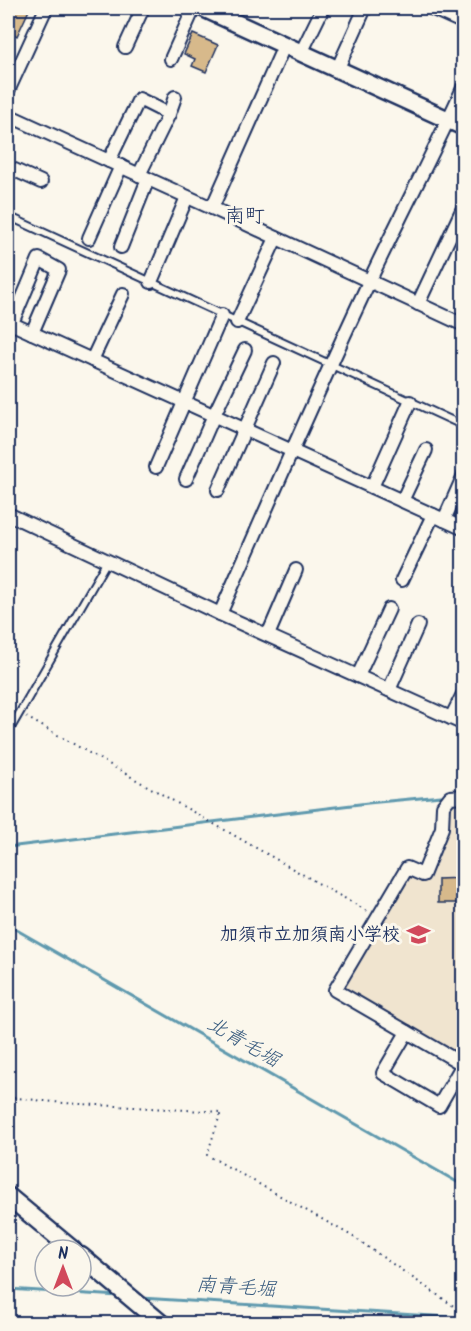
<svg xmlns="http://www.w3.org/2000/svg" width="471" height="1331" font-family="Kalam,'Klee One',sans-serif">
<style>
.built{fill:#f0e4cf}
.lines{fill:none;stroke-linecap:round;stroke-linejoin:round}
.stream{stroke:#5f99ae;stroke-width:3}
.building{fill:#d7b98b;stroke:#1b2f5e;stroke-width:1.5}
.lane-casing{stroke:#1b2f5e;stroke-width:10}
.street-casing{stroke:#1b2f5e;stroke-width:16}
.secondary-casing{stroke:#1b2f5e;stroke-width:21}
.path{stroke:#1b2f5e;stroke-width:2;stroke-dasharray:1.5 4.5;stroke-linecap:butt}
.lane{stroke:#fbf7ec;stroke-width:6}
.street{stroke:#fbf7ec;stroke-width:12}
.secondary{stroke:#fbf7ec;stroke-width:16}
.labels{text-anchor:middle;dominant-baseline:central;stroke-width:6;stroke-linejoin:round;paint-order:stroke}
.poi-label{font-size:18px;font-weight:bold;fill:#1b2f5e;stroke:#fbf7ec;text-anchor:end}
.neighbourhood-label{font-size:20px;fill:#1b2f5e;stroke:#fbf7ec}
.water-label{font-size:20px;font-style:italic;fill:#385b7f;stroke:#fbf7ec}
</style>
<rect width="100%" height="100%" fill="#fbf7ec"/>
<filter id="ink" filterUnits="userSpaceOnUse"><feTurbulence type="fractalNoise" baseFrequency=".0167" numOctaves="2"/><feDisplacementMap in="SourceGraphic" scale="12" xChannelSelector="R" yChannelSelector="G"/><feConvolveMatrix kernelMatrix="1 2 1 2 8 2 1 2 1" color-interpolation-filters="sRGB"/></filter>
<g filter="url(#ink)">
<polygon class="built" points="463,803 463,1061 342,988 408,874 425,881 446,830 447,808 451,805"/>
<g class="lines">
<g class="stream">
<polyline points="8,847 368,803 441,796"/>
<polyline points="8,925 464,1186"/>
<polyline points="8,1289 119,1296"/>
<polyline points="141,1298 464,1318"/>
</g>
</g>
<g class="building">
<polygon points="8,8 30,8 17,36 8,31"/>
<polygon points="193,34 218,45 206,72 192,66 195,59 184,54"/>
<polygon points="464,496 464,520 455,516"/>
<polygon points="464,878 464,903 438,903 438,879"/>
</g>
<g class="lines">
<defs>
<g id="lane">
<polyline points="8,216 464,426"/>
<polyline points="8,733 107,561"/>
</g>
<g id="street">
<polyline points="431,8 464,23"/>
<polyline points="125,47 143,8"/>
<polyline points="301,53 323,8"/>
<polyline points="171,59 194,8"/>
<polyline points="337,70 365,8"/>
<polyline points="8,91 46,8"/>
<polyline points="8,115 212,208 464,325"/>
<polyline points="109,161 139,99 169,114"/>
<polyline points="8,167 41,182"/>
<polyline points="139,175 169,114 175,97"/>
<polyline points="212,208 284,46"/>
<polyline points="89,238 121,166"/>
<polyline points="121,247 148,179"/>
<polyline points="151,282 187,197"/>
<polyline points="418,304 464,206"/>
<polyline points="8,322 464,529"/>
<polyline points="237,322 276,238"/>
<polyline points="12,323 39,259 59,270 32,333"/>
<polyline points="92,360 123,294"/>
<polyline points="156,467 222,315"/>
<polyline points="186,479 214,415 245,350"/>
<polyline points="372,487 410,402"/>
<polyline points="218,490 274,363"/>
<polyline points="402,501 426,450"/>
<polyline points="8,514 220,614 464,724"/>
<polyline points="444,520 464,475"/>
<polyline points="402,580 433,515"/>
<path d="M220,614C269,503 317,392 369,282C400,216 434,152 464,86"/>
<polyline points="268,635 296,570"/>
<polyline points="358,676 389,609"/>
<polyline points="389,690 418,625"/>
<polyline points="451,718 464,692"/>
<polyline points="464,796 450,797 443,806 442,828 423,875 407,868 335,990 464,1065"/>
<polyline points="407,1032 383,1073 439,1106 463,1064"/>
</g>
<g id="secondary">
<polyline points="203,8 464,127"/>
<polyline points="8,1196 73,1250"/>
<polyline points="81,1256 162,1324"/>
</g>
</defs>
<use href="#lane" class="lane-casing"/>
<use href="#street" class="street-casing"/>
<use href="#secondary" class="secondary-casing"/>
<g class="path">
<polyline points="26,717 367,911"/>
<polyline points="8,1097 63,1103 221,1112 207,1155 352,1236 455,1307 464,1307"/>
</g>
<use href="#lane" class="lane"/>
<use href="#street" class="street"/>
<use href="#secondary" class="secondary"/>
</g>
</g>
<defs>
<symbol id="school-bare" viewBox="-9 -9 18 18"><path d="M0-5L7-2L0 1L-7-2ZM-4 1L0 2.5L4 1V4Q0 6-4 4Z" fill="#d1495b" stroke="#fbf7ec" stroke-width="2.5" paint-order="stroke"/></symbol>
</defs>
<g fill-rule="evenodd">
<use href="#school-bare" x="402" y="918" width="33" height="33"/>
</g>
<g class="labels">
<g class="poi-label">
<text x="400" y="935">加須市立加須南小学校</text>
</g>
<g class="neighbourhood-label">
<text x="245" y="217">南町</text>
</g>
<g class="water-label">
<text transform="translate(243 1043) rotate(30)">北青毛堀</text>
<text transform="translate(236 1288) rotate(4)">南青毛堀</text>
</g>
</g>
<rect width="471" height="1331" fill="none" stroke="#fbf7ec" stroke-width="30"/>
<rect x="15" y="15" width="441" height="1301" fill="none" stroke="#1b2f5e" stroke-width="2" filter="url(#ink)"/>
<g transform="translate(63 1268)"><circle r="28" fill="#fbf7ec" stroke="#a1a7b3" stroke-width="1.5"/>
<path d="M0-4.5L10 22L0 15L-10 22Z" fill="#d1495b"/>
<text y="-9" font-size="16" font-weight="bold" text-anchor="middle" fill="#1b2f5e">N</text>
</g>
</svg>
